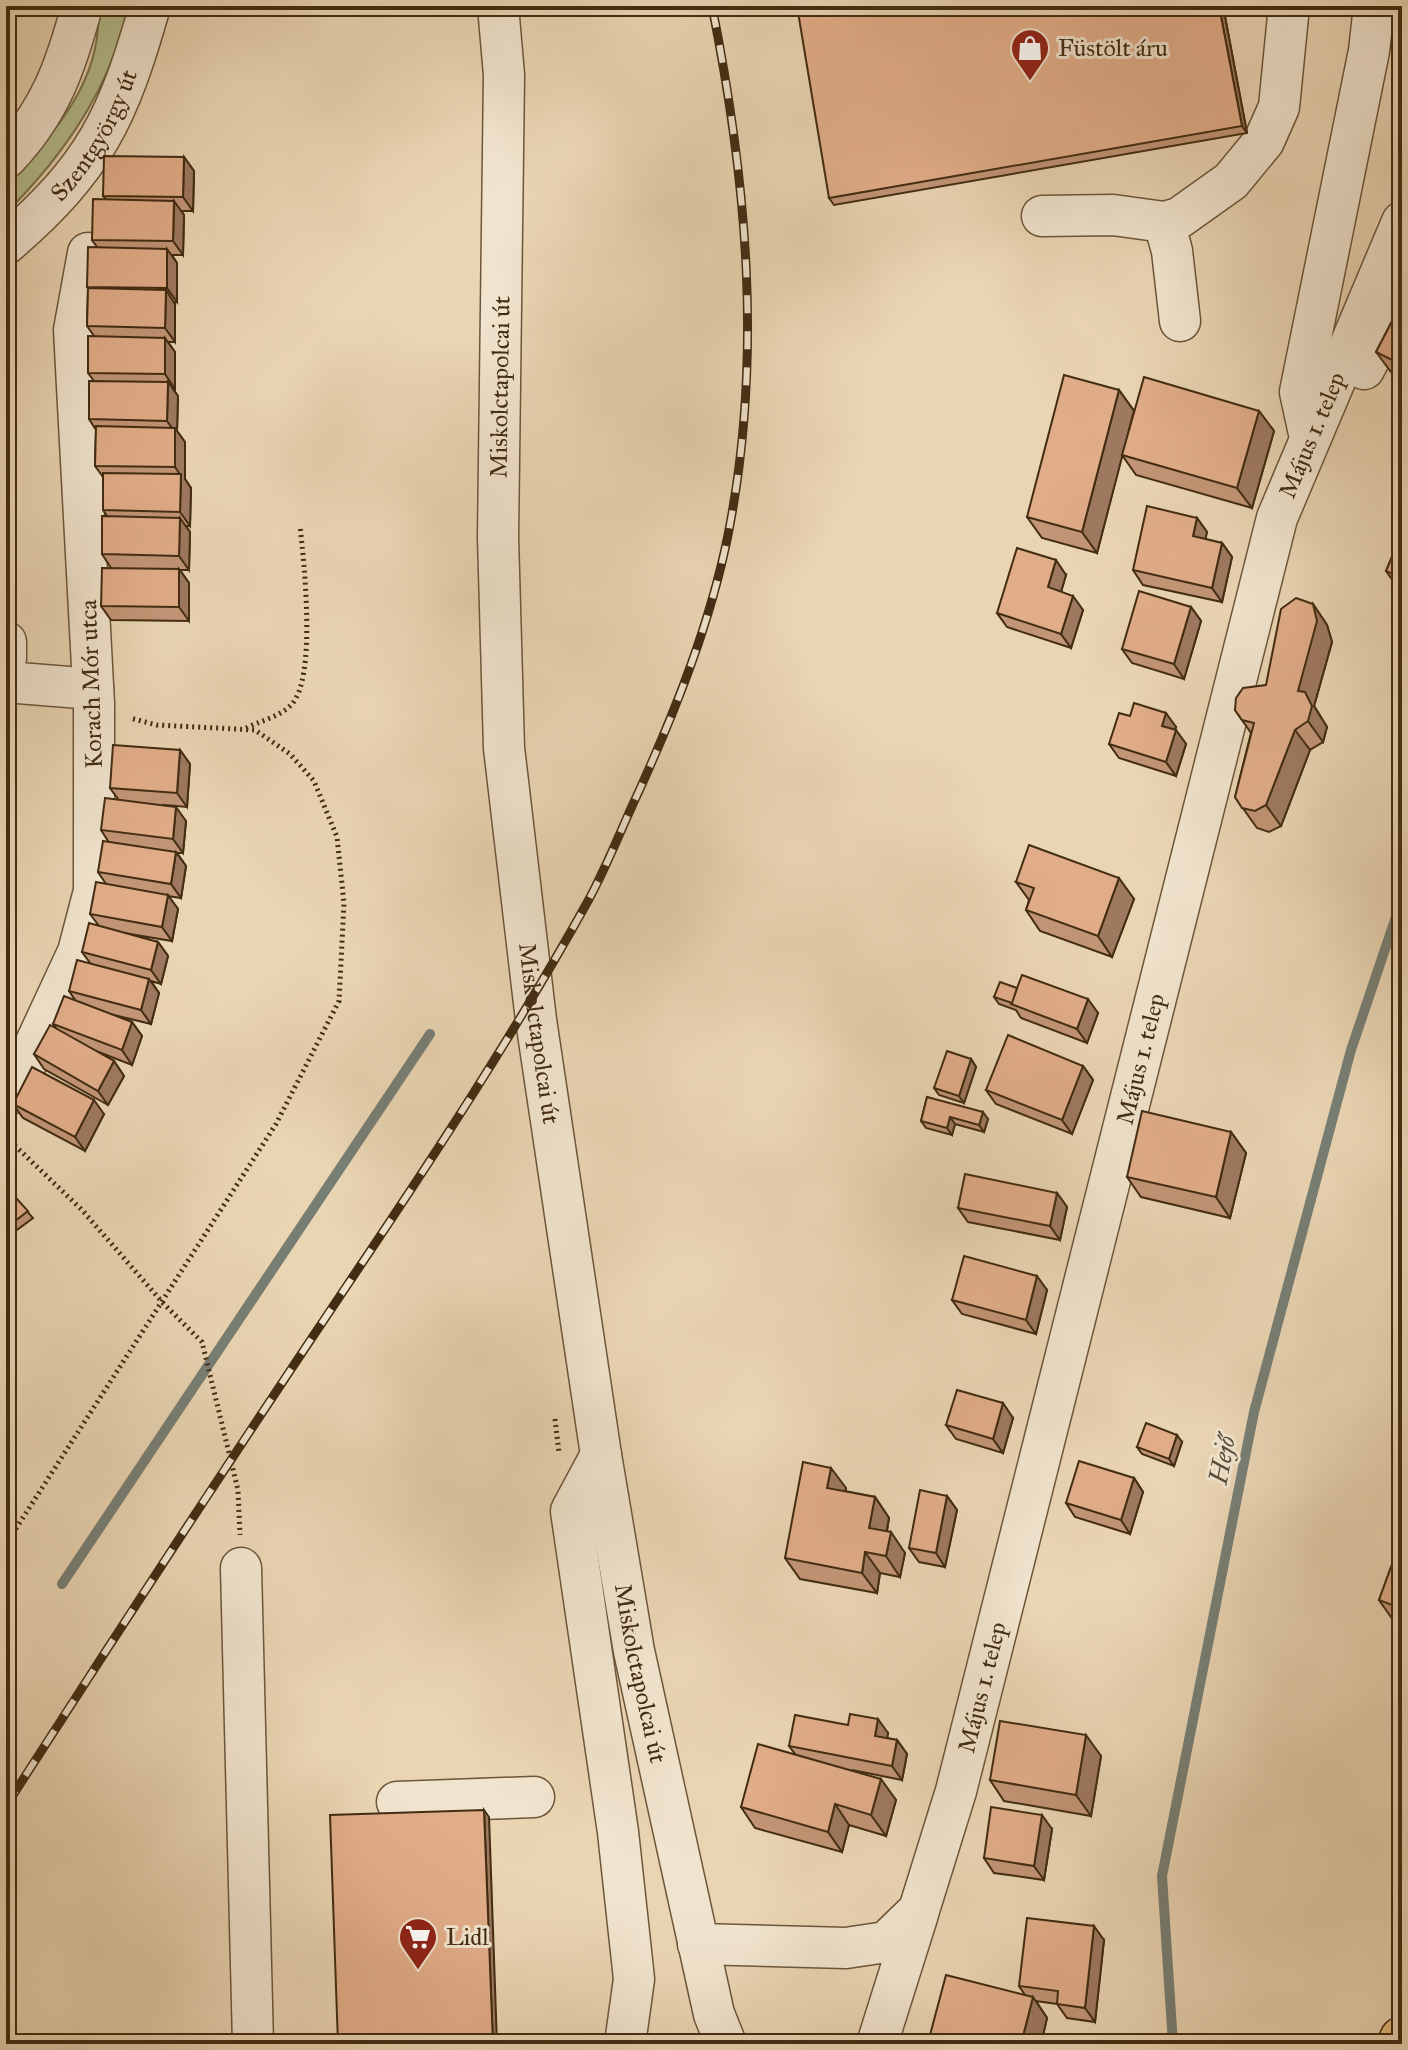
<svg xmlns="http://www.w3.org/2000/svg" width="1408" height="2050" font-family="'IM FELL Great Primer',serif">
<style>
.green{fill:#b5bd8e;stroke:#7c7450;stroke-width:2}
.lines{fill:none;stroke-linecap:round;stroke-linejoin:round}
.stream{stroke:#777f75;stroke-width:10}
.minor-casing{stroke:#6c563a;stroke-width:43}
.major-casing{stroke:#422c12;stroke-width:47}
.path{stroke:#422c12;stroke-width:5;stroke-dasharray:2 4;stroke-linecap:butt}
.minor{stroke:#f1e4ce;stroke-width:40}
.major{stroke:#e5ba7a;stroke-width:44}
.rail-casing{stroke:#422c12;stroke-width:9}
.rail{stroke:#f1e4ce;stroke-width:6;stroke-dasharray:18;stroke-linecap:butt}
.wall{fill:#c29576;stroke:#422c12;stroke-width:2}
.shaded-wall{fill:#9e7960;stroke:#422c12;stroke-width:2}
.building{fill:#e1ad89;stroke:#422c12;stroke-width:2}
.labels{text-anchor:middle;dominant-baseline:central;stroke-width:6;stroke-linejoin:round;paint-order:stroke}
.poi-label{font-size:24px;fill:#422c12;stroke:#f1e4ce;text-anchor:start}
.street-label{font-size:24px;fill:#422c12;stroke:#f1e4ce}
.water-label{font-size:26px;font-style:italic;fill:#584e3b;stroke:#f1e4ce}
</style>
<rect width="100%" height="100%" fill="#ead5b3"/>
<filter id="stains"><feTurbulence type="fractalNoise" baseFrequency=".0025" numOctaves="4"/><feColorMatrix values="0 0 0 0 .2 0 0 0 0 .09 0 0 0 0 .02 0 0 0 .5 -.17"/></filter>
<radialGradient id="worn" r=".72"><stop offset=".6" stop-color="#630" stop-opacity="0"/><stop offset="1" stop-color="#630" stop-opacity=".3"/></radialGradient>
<path class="green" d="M101,6H130C109,89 66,153 6,213V184C43,145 87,99 96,43C99,30 97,19 101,6Z"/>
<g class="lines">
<g class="stream">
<polyline points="62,1584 430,1034"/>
<polyline points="1173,2044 1162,1876 1254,1412 1351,1050 1402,899"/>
</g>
<defs>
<g id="minor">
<path id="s1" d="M498,6L504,75L498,537L504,748L536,1020L601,1455L634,1651L714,2014L726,2044"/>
<path d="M6,158C50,112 66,66 82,6"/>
<polyline points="1042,216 1113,215 1164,222 1179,218 1231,181 1264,141 1279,107 1289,6"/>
<polyline points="1164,222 1172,251 1180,321"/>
<path id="s2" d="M6,244C96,166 118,118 150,6"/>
<polyline points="1364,369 1402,298"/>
<polyline points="1310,438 1300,392 1369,51 1374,6"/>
<polyline points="6,642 6,658"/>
<polyline points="6,682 93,689"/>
<polyline points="6,1096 25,1066 78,952 94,891 94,704 74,330 88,253"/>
<polyline points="601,1455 571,1511 618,1832 634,1979 625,2044"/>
<polyline points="241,1568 253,2044"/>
<polyline points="397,1802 534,1797"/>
<path id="s3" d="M698,1944L846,1948L886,1942L919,1910L956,1791L1277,518L1402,222"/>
<polyline points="877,2044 918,1914"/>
</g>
<polyline id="major" points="1400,2044 1402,2039"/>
</defs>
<use href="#minor" class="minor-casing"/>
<use href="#major" class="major-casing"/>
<g class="path">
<path d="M246,728C258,722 281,716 291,705C317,679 304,562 300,526"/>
<polyline points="6,1137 82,1210 163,1303 202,1342 238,1490 240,1535"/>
<polyline points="555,1419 559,1453"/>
<polyline points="6,1544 276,1124 339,1001 344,903 337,837 314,781 290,754 255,730 157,725 130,718"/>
</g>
<use href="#minor" class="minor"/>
<use href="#major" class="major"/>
<defs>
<path id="rail" d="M6,1806C118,1631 232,1457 348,1284C432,1159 515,1033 588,901C607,866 622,827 639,791C676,709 710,624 728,535C763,358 747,182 712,6"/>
</defs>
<use href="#rail" class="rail-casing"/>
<use href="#rail" class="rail"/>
</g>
<g class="wall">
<polygon points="1223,6 1247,133 834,205 829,198"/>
<polygon points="184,157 194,171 193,211 181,211 184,215 183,255 172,255 177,263 177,302 174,302 175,304 175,342 168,342 175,352 175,389 172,388 178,396 177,431 185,442 185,479 191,488 190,526 186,526 190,532 189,570 180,570 189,583 189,621 111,620 101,606 111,568 102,554 107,516 103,510 103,477 95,466 96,430 89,419 94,381 88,373 94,336 87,326 88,288 87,287 97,247 92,240 106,199 103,196"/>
<polygon points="1402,302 1402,378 1391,372 1376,352"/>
<polygon points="1119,390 1134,411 1127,438 1259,411 1274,431 1252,508 1136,475 1122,455 1097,553 1042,538 1027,517"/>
<polygon points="1197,518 1207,532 1205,539 1222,543 1232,557 1222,602 1143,585 1133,570"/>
<polygon points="1402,533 1402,593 1386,571"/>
<polygon points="1066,575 1061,592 1083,610 1071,648 1007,627 997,613"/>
<polygon points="1313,604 1327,625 1332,642 1314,706 1327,727 1323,742 1310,750 1281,826 1269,832 1257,828 1235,797 1251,733 1235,710 1266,685"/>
<polygon points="1191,607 1201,621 1184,679 1132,663 1122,649"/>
<polygon points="1130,716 1176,727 1175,729 1186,744 1176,776 1119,758 1109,744"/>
<polygon points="180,750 190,764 187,807 165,805 186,821 183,853 177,853 186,866 181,898 168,896 178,909 172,941 124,933 158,942 168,956 161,984 151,981 159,993 151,1024 110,1014 132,1022 142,1036 132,1065 96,1051 114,1061 124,1076 108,1105 44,1069 34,1054 56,1028 53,1024 75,1000 69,991 90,963 82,952 99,926 90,914 106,884 98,872 108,841 101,830 118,799 110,788"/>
<polygon points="1016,882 1134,899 1112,957 1040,931 1026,910 1029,900"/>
<polygon points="1017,988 1098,1013 1087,1043 1021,1018 1016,1010 999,1004 994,997"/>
<polygon points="971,1059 976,1067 964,1103 939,1095 934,1088"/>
<polygon points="1083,1066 1093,1080 1072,1134 996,1104 986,1090"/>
<polygon points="927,1097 988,1119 984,1132 955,1124 952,1135 926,1128 921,1121"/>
<polygon points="13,1104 104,1114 85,1151 23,1118"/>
<polygon points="1231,1132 1246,1153 1230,1218 1141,1197 1127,1177"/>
<polygon points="6,1187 33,1218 6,1238"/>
<polygon points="1057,1193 1067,1207 1060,1240 968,1222 958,1208"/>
<polygon points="1047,1290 1036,1334 962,1314 952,1300"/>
<polygon points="1013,1418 1003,1453 956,1439 946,1425"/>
<polygon points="1182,1442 1174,1466 1142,1454 1137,1447"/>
<polygon points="1134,1478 1143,1492 1130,1534 1075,1517 1066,1503"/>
<polygon points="846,1488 845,1491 875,1497 889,1518 887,1532 905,1553 900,1577 880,1573 877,1593 800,1579 785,1558"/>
<polygon points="947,1496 957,1510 945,1567 919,1562 909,1548"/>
<polygon points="1402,1537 1402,1629 1398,1627 1379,1600"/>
<polygon points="888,1733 887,1738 897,1740 907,1754 902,1780 852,1770 896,1800 886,1836 849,1825 842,1852 755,1828 741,1807 795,1754 789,1746"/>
<polygon points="1101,1756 1091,1816 1004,1801 990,1780"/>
<polygon points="1052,1829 1044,1880 994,1873 984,1858"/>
<polygon points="1104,1940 1095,2022 1067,2018 1057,2004 1036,2001 1047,2018 1041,2044 936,2044 930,2035 1025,1995 1019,1986"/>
</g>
<g class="shaded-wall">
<polygon points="1219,6 1223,6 1247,133 1242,126"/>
<polygon points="184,157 194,171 193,211 183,197"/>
<polygon points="174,201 184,215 183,255 173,241"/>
<polygon points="167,249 177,263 177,302 167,288"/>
<polygon points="166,290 175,304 175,342 165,328"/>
<polygon points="165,338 175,352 175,389 165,374"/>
<polygon points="168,382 178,396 177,431 185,442 185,479 191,488 190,526 180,512 181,476 175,467 175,432 167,421"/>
<polygon points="1119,390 1134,411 1097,553 1082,532"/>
<polygon points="1259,411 1274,431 1252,508 1237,488"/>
<polygon points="180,518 190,532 189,570 179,556"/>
<polygon points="1197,518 1207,532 1203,550 1193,536"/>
<polygon points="1222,543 1232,557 1222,602 1212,588"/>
<polygon points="1056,560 1066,575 1058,602 1048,587"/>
<polygon points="179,569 189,583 189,621 179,607"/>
<polygon points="1073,596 1083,610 1071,648 1061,634"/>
<polygon points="1313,604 1327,625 1332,642 1314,706 1327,727 1323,742 1308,721 1298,691"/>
<polygon points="1191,607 1201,621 1184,679 1174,664"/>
<polygon points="1166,713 1176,727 1171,740 1162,726"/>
<polygon points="1176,730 1186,744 1176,776 1166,762"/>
<polygon points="1295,730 1310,750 1281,826 1266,805"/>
<polygon points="180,750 190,764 187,807 177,793"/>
<polygon points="176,807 186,821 183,853 173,839"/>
<polygon points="176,852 186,866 181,898 171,884"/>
<polygon points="1119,878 1134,899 1112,957 1098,936"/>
<polygon points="168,895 178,909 172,941 162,927"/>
<polygon points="158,942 168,956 161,984 151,970"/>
<polygon points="149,979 159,993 151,1024 141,1010"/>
<polygon points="1088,999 1098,1013 1087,1043 1077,1029"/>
<polygon points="132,1022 142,1036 132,1065 122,1050"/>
<polygon points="971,1059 976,1067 964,1103 959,1096"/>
<polygon points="114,1061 124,1076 108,1105 98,1091"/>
<polygon points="1083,1066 1093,1080 1072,1134 1062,1120"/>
<polygon points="94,1100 104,1114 85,1151 75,1137"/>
<polygon points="983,1112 988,1119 984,1132 979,1125"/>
<polygon points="950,1117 955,1124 952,1135 947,1128"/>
<polygon points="1231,1132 1246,1153 1230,1218 1216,1197"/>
<polygon points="1057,1193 1067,1207 1060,1240 1050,1226"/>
<polygon points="1037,1276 1047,1290 1036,1334 1026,1320"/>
<polygon points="1003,1403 1013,1418 1003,1453 993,1439"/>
<polygon points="1177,1435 1182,1442 1174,1466 1169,1459"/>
<polygon points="831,1468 846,1488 842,1508 827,1488"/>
<polygon points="1134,1478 1143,1492 1130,1534 1121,1520"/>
<polygon points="947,1496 957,1510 945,1567 936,1553"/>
<polygon points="875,1497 889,1518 883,1549 869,1528"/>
<polygon points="891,1532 905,1553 900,1577 886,1556"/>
<polygon points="865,1552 880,1573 877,1593 862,1573"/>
<polygon points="878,1719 888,1733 885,1750 875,1736"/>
<polygon points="1086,1735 1101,1756 1091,1816 1076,1795"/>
<polygon points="897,1740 907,1754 902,1780 892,1766"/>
<polygon points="881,1779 896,1800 886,1836 871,1815"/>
<polygon points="835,1804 849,1825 842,1852 828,1832"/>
<polygon points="484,1810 489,1817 497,2044 493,2044"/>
<polygon points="1042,1815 1052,1829 1044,1880 1034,1866"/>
<polygon points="1094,1926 1104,1940 1095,2022 1085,2008"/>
<polygon points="1033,1997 1047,2018 1041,2044 1021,2044"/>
</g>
<g class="building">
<polygon points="797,6 1219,6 1242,126 829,198"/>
<polygon points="104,156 184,157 183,197 103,196"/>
<polygon points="93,199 174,201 173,241 92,240"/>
<polygon points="88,247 167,249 167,288 87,287"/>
<polygon points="88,288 166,290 165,328 87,326"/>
<polygon points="1402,302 1402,365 1376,352"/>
<polygon points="88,336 165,338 165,374 88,373"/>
<polygon points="1064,375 1119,390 1082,532 1027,517"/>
<polygon points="1144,377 1259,411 1237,488 1122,455"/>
<polygon points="89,381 168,382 167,421 89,419"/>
<polygon points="96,426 175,428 175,467 95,466"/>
<polygon points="103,473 181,474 180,512 103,510"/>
<polygon points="1147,506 1197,518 1193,536 1222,543 1212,588 1133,570"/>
<polygon points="102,516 180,518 179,556 102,554"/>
<polygon points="1402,533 1402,578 1386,571"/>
<polygon points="1017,548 1056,560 1048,587 1073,596 1061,634 997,613"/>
<polygon points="102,568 179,569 179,607 101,606"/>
<polygon points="1139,591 1191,607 1174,664 1122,649"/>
<polygon points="1296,598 1313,604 1317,621 1298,691 1305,692 1312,706 1308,721 1295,730 1266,805 1255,811 1242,808 1235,797 1254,723 1242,720 1235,710 1236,698 1243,688 1266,685 1281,609"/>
<polygon points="1134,703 1166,713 1162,726 1176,730 1166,762 1109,744 1119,713 1130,716"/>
<polygon points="113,745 180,750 177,793 110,788"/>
<polygon points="105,798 176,807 173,839 101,830"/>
<polygon points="103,841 176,852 171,884 98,872"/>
<polygon points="1029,845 1119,878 1098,936 1026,910 1034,888 1016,882"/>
<polygon points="96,882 168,895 162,927 90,914"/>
<polygon points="89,923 158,942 151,970 82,952"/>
<polygon points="77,960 149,979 141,1010 69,991"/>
<polygon points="1022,975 1088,999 1077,1029 1011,1004"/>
<polygon points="1000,982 1017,988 1012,1003 994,997"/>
<polygon points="64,996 132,1022 122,1050 53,1024"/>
<polygon points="50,1025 114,1061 98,1091 34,1054"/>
<polygon points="1008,1035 1083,1066 1062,1120 986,1090"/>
<polygon points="947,1051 971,1059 959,1096 934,1088"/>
<polygon points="32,1067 94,1100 75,1137 13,1104"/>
<polygon points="927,1097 983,1112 979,1125 950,1117 947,1128 921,1121"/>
<polygon points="1142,1111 1231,1132 1216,1197 1127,1177"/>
<polygon points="965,1174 1057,1193 1050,1226 958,1208"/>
<polygon points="6,1187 28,1211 6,1228"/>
<polygon points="964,1256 1037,1276 1026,1320 952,1300"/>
<polygon points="957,1390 1003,1403 993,1439 946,1425"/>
<polygon points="1146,1423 1177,1435 1169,1459 1137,1447"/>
<polygon points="1079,1461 1134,1478 1121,1520 1066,1503"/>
<polygon points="803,1462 831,1468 827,1488 875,1497 869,1528 891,1532 886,1556 865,1552 862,1573 785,1558"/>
<polygon points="920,1490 947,1496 936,1553 909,1548"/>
<polygon points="1402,1537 1402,1609 1379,1600"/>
<polygon points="850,1714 878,1719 875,1736 897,1740 892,1766 789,1746 795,1715 848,1725"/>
<polygon points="1000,1721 1086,1735 1076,1795 990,1780"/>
<polygon points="758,1744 881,1779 871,1815 835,1804 828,1832 741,1807"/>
<polygon points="991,1807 1042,1815 1034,1866 984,1858"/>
<polygon points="484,1810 493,2044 338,2044 330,1815"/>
<polygon points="1027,1918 1094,1926 1085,2008 1057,2004 1058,1991 1019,1986"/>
<polygon points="946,1975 1033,1997 1021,2044 966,2044 930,2035"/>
</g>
<defs>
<symbol id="shop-pin" viewBox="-11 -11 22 30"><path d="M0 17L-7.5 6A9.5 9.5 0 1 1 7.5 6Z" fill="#8f2418" stroke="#f1e4ce"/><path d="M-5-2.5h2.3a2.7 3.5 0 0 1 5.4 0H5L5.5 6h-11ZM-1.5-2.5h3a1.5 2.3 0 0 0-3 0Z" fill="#fff"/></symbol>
<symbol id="supermarket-pin" viewBox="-11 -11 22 30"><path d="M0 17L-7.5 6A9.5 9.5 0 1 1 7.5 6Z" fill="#8f2418" stroke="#f1e4ce"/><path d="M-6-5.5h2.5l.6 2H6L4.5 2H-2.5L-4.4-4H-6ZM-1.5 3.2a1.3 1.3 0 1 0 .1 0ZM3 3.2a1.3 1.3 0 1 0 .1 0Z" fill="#fff"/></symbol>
</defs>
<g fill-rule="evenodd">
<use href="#shop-pin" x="1008" y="26" width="44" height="60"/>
<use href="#supermarket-pin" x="396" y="1915" width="44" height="60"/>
</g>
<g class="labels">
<g class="poi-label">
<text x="1058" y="48">Füstölt áru</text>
<text x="446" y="1937">Lidl</text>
</g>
<g class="street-label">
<text stroke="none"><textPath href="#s2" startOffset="142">Szentgyörgy út</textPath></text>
<text transform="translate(500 387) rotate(-89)">Miskolctapolcai út</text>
<text stroke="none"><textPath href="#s3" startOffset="1762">Május 1. telep</textPath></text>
<text transform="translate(91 684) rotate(-92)">Korach Mór utca</text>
<text stroke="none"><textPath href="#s1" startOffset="1030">Miskolctapolcai út</textPath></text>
<text stroke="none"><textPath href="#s3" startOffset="1114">Május 1. telep</textPath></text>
<text stroke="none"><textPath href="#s1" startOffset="1678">Miskolctapolcai út</textPath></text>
<text stroke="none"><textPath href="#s3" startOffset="466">Május 1. telep</textPath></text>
</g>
<g class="water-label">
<text transform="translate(1222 1460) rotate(-79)">Hejő</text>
</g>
</g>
<rect width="1408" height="2050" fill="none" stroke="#ead5b3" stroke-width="32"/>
<rect x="8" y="8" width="1392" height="2034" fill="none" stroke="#422c12" stroke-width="4"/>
<rect x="16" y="16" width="1376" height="2018" fill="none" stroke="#422c12" stroke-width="2"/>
<rect width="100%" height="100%" filter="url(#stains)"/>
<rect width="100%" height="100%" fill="url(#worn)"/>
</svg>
